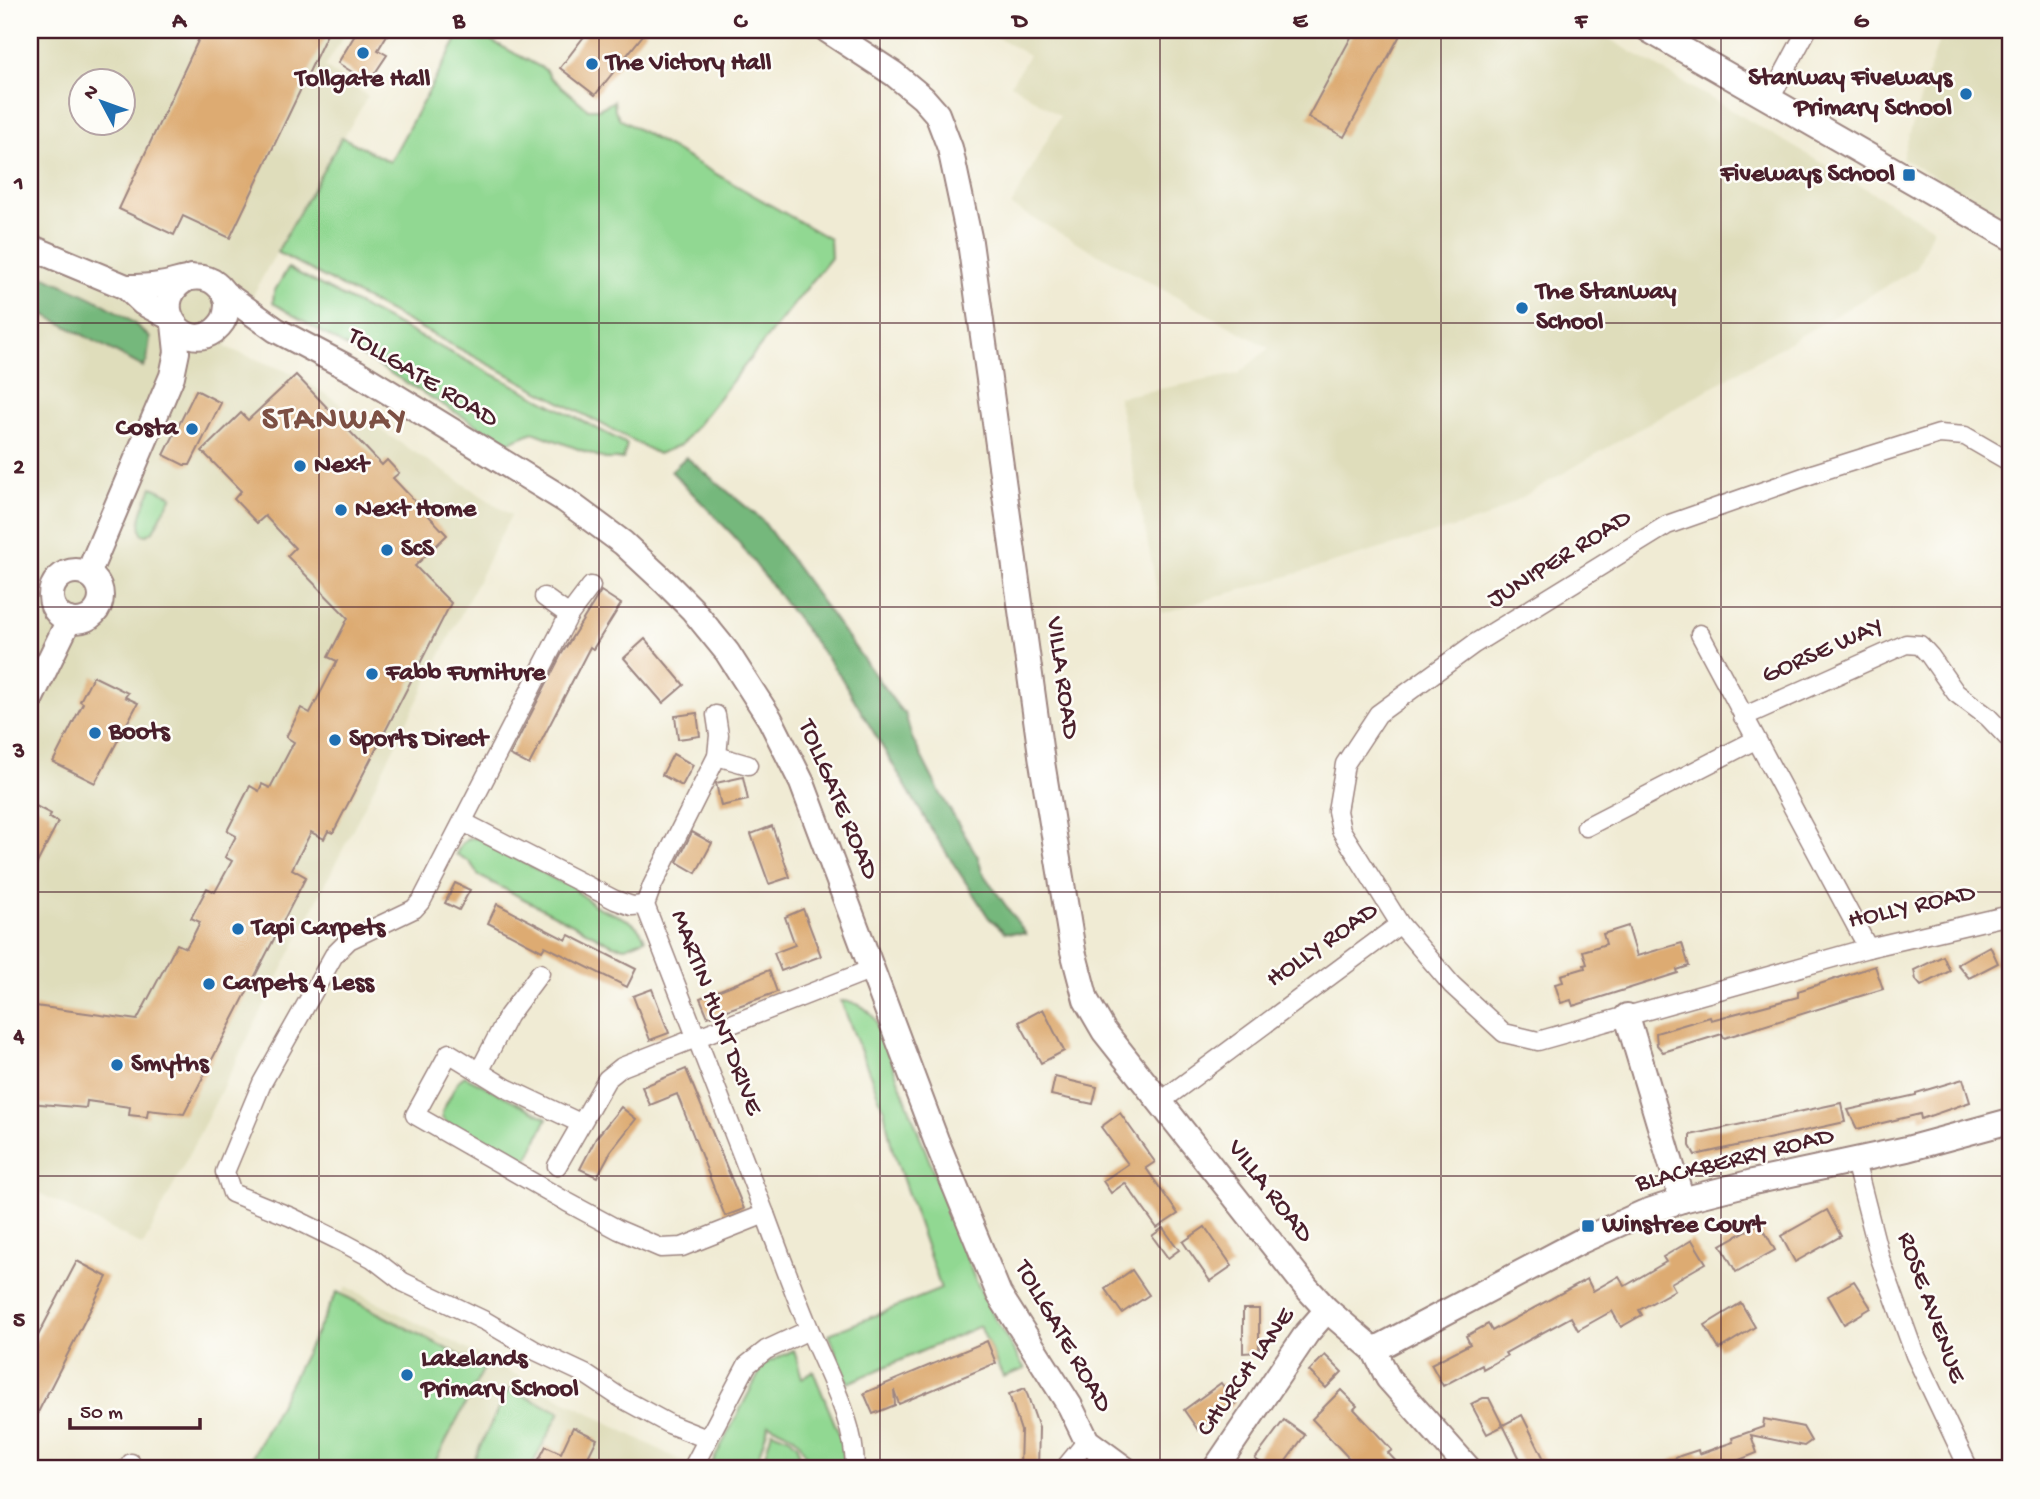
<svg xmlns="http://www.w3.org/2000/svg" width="2040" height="1499" font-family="'Gochi Hand',sans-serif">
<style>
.built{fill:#dfddbb;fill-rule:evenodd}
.green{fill:#91d892;stroke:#6e7c5e;stroke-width:2}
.forest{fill:#74b87c;stroke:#5f6c54;stroke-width:2}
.building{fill:#ddab72}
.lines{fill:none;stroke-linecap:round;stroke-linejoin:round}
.street-casing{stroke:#9d8580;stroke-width:21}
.secondary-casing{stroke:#9d8580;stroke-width:28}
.street{stroke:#fff;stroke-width:18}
.secondary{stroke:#fff;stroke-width:24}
.grid{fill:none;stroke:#4a1f2b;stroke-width:2;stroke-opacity:0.55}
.poi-dot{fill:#1f6fb2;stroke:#fdfcf7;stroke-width:2.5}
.labels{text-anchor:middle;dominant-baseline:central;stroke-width:5;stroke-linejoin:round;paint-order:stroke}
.poi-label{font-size:26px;font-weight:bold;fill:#4a1f2b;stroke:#fdfcf7;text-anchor:start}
.street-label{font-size:26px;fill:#4a1f2b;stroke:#fdfcf7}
.district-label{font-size:33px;font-weight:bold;letter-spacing:2px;fill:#7d5044;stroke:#fdfcf7}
.neatline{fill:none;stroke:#4a1f2b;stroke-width:2.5}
.grid-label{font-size:23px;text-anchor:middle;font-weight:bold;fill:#4a1f2b}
</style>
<rect width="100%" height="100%" fill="#fdfcf7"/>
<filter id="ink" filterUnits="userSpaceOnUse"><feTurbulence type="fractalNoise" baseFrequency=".0143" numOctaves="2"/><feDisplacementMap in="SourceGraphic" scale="14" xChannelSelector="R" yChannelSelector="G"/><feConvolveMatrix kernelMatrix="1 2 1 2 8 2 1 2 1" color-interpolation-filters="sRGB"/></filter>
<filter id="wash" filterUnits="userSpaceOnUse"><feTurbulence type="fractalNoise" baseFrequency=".00686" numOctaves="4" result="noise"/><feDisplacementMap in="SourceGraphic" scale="28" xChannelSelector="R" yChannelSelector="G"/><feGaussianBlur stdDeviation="1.57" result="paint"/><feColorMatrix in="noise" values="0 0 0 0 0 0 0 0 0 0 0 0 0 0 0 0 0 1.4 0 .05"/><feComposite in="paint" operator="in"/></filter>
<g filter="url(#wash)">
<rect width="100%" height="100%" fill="#f0ebd4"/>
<g class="built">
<path d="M30,30H348L325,67L368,96L267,269L225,347L296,375L511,515L143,1246L30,1188ZM80,80H122V122H80Z"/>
<polygon points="983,30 1594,30 1933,228 1917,268 1486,518 1162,613 1118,397 1238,374 1269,348 1011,206 1060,116 1011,84 1029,55"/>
<polygon points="1942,30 2010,30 2010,220 1902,158"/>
<polygon points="346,1286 687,1464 684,1469 249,1469"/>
</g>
<g class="green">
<polygon points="462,30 471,30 546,70 550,77 588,109 599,109 614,101 615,110 620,119 830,239 831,258 681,445 658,454 277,252 342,137 390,162"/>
<polygon points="288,268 627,444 623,459 605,459 533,432 507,443 273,303 274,292"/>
<path d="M152,487L172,496L153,531L147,535L142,534C136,518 146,502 152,487Z"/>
<path d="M470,838H478L562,883H575L580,886L577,892C586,897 591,904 600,908C618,917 636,918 645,939L626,947L613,945L479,876L470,862L456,854L461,844Z"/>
<path d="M841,1001C857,1002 865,1006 875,1019L974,1277L995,1319L1025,1369L1003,1377L980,1326L848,1383L829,1334L941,1289L892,1148L884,1110Z"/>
<polygon points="465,1076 547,1118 529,1157 522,1161 518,1160 448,1124 442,1118 442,1112 458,1081"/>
<polygon points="337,1292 484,1368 433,1466 438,1469 246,1469"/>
<path d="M794,1350L802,1378L813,1371L842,1441L845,1469H808C804,1440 796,1435 769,1425L754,1469H709L764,1364Z"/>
<polygon points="508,1389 560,1412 530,1469 469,1469"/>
<polygon points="772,1431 790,1438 798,1446 801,1469 761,1469"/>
</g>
<g class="forest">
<path d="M30,271C69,287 121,307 150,338L147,361L143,367L30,307Z"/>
<polygon points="686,457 762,520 899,708 905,713 912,738 940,793 978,857 982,872 1026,934 1005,932 989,918 933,832 839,674 733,535 671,471"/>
</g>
<g id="blocks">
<g class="building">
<polygon points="203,30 329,30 230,238 183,216 174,235 119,209"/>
<polygon points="358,30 390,30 378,50 387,55 373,76 364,71 360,77 338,63"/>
<polygon points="589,30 647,30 595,95 560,68"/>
<polygon points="1355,30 1403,30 1344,137 1308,117"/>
<polygon points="296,375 382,465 387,460 399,473 393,478 447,535 415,566 451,603 333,833 328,831 324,839 311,832 292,869 306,877 184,1114 148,1110 147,1117 129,1115 130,1107 87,1101 86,1108 30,1103 30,1015 34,1015 35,1006 137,1020 177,944 186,948 193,936 200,922 191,918 207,888 215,892 232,861 225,857 236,836 227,831 250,786 259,791 262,784 270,788 294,742 286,737 301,708 310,713 337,661 328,657 348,618 287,556 295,548 265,516 257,523 234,499 241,491 202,451 241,413 248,420"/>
<polygon points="196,390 221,403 190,465 184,465 164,455"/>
<polygon points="601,591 621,604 593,649 590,647 529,765 510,755 561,655"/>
<polygon points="645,639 684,685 663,703 624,658"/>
<polygon points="93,676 128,693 125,697 138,703 95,783 53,762 83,703 80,701"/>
<polygon points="697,713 700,736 678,739 675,716"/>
<polygon points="673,754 693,765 682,786 662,775"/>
<polygon points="743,777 748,800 721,806 716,783"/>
<polygon points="30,803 51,814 49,818 58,822 30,877"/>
<polygon points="772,826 790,877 769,884 751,834"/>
<polygon points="692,832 712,843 696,873 677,862"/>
<polygon points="455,883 470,890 459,910 445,903"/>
<polygon points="497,904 566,940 569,935 636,969 627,987 545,946 542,951 488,923"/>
<polygon points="803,909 821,956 781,971 774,953 795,945 785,917"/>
<polygon points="1628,926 1637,956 1682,943 1689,966 1677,970 1678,973 1573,1006 1571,1000 1561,1003 1555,984 1563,982 1561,975 1585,968 1584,965 1587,964 1583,951 1606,944 1603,934"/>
<polygon points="1990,946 1998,963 1969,978 1957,964"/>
<polygon points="1943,956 1950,971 1921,986 1916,980 1914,970"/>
<polygon points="1875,966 1883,989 1724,1038 1722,1034 1663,1052 1657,1045 1656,1033 1710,1017 1711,1020 1798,997 1798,991"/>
<polygon points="769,970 777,992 708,1017 700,998"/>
<polygon points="652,989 669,1033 650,1040 633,996"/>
<polygon points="1043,1009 1064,1051 1041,1063 1019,1022"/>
<polygon points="686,1069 744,1209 725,1216 677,1094 650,1105 642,1087"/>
<polygon points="1055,1077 1097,1087 1093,1104 1051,1095"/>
<polygon points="1963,1079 1970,1102 1921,1119 1920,1114 1857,1129 1848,1110 1916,1095 1916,1093"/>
<polygon points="1841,1103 1845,1122 1695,1155 1690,1146 1690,1135"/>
<polygon points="621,1107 636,1119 611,1151 597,1177 580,1169 596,1138"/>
<polygon points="1120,1113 1155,1162 1146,1168 1178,1214 1157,1228 1125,1183 1111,1193 1103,1181 1128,1164 1101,1127"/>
<polygon points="1827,1210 1841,1236 1795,1262 1781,1236"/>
<polygon points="1760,1223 1775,1250 1736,1272 1721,1245"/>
<polygon points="1205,1227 1232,1266 1210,1281 1183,1242"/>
<polygon points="1163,1228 1179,1250 1168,1258 1152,1236"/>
<polygon points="1692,1240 1706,1263 1671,1283 1675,1290 1639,1310 1642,1315 1621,1327 1612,1311 1578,1330 1571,1317 1505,1353 1507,1356 1483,1369 1482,1365 1443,1386 1431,1364 1470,1344 1466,1336 1488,1324 1492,1331 1587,1279 1593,1291 1619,1276 1625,1286 1666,1262 1663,1257"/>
<polygon points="77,1261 107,1277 30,1428 30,1351"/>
<polygon points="1132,1270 1149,1295 1122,1313 1105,1289"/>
<polygon points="1854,1281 1871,1308 1844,1324 1828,1296"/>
<polygon points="1741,1303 1755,1327 1719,1349 1705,1325"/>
<polygon points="1243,1309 1259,1309 1259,1352 1243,1353"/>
<polygon points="987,1341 996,1363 899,1404 894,1390 895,1405 873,1414 864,1393"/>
<polygon points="1325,1355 1342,1372 1326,1388 1309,1371"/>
<polygon points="1221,1383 1236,1403 1198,1430 1184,1410"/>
<polygon points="1025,1388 1039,1428 1038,1469 1020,1469 1021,1431 1009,1394"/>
<polygon points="1341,1390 1357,1406 1354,1409 1392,1450 1388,1453 1403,1469 1359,1469 1312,1419"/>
<polygon points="1483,1398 1489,1398 1503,1426 1487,1434 1471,1404"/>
<polygon points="1522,1415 1549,1469 1525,1469 1503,1425"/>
<polygon points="1764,1419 1803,1427 1811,1441 1804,1446 1751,1435 1757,1453 1729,1464 1714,1469 1655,1469 1680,1456 1698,1450 1699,1454 1733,1442 1732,1438 1763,1427"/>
<polygon points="1284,1420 1305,1435 1280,1469 1270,1469 1255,1459"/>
<polygon points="573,1427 597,1439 588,1457 612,1469 534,1469 546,1446 561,1453"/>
</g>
</g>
</g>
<g filter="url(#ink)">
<use href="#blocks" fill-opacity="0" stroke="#9d8580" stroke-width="2"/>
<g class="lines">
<defs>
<g id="street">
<polyline points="1770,99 1807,30"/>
<polyline points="591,586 569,615 422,900 414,909 349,940 334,955 262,1083 225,1172 232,1193 291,1217 344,1243 372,1258 403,1282 485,1321 536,1351 585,1374 621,1398 669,1424 707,1439"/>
<polyline points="544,597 569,615"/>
<polyline points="1700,634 1868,948"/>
<polyline points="1743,717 1906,644 1920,645 1930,656 1956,693 1988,717 2010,740"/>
<polyline points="717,756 748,765"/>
<polyline points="463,822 615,900 632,906 645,905"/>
<polyline points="1586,827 1755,740"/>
<polyline points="1400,924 1341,830 1337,811 1345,764 1378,714 1474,644 1667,525 1815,473 1939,434 1965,436 2010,462"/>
<polyline points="479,1072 508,1016 540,973"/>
<polyline points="1160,1102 1400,924 1452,985 1504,1033 1538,1041 1868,948 2010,915"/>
<polyline points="580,1123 506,1088 449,1053 415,1115 567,1202 619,1230 661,1248 682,1247 765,1214 645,905 652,886 717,756 719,735 716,715"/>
<polyline points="1855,1161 1880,1258 1915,1355 1969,1469"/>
<polyline points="557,1166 607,1079 622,1067 872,969"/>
<path d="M765,1214C779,1252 793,1289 808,1326C826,1371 855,1419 855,1469"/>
<polyline points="128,1469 131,1463"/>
<polyline points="692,1469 747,1365 766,1350 809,1330"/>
<polyline points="1064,1469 1087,1441"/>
</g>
<g id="secondary">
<polyline points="827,30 894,74 923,98 937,114 950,148 970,242 1042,762 1073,951 1086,1000 1104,1031 1306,1287 1327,1310 1374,1350 1388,1378 1469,1469"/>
<polyline points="1649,30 2010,237"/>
<polyline points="30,247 126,287 143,303 171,318"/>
<path d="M126,287C137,287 148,287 159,285C178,283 199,270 216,284C225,291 229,302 226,313C225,320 220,326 214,331C181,355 144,297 191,277"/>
<polyline points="224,293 276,330 356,372 565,500 623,543 667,584 692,609 727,652 770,719 802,783 936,1140 999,1294 1070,1406 1087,1441 1125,1469"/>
<circle cx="76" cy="596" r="25"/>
<polyline points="88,574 172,376 177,352 174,324"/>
<polyline points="30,700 69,620"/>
<polyline points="1627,1016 1682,1200"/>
<polyline points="1374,1350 1581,1241 1643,1213 1682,1200 1753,1182 1907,1149 2010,1121"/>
<polyline points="1215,1469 1307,1333 1327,1310"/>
</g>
</defs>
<use href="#street" class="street-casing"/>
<use href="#secondary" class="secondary-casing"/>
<use href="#street" class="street"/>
<use href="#secondary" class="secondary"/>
</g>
</g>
<path class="grid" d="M319,30V1469M599,30V1469M880,30V1469M1160,30V1469M1441,30V1469M1721,30V1469M30,323H2010M30,607H2010M30,892H2010M30,1176H2010"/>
<g class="poi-dot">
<circle cx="363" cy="53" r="7"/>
<circle cx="592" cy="64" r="7"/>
<circle cx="1966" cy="94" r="7"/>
<rect x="1902" y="168" width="14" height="14" rx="3.5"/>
<circle cx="1522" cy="308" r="7"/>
<circle cx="192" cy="429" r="7"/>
<circle cx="300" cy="466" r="7"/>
<circle cx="341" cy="510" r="7"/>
<circle cx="387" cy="550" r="7"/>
<circle cx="372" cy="674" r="7"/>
<circle cx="95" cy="733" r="7"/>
<circle cx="335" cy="740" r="7"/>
<circle cx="238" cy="929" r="7"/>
<circle cx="209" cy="984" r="7"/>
<circle cx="117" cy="1065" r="7"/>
<rect x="1581" y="1219" width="14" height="14" rx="3.5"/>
<circle cx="407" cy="1375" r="7"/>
</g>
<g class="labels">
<g class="poi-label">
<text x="606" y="64">The Victory Hall</text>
<text x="1952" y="79" text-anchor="end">Stanway Fiveways<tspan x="1952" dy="30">Primary School</tspan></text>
<text x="363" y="80" text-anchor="middle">Tollgate Hall</text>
<text x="1895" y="175" text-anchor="end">Fiveways School</text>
<text x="1536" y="293">The Stanway<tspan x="1536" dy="30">School</tspan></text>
<text x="178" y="429" text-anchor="end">Costa</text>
<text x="314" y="466">Next</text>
<text x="355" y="510">Next Home</text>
<text x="401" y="550">ScS</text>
<text x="386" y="674">Fabb Furniture</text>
<text x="109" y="733">Boots</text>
<text x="349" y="740">Sports Direct</text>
<text x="252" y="929">Tapi Carpets</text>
<text x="223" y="984">Carpets 4 Less</text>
<text x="131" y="1065">Smyths</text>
<text x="1602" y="1226">Winstree Court</text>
<text x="421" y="1360">Lakelands<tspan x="421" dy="30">Primary School</tspan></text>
</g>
<g class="street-label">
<text transform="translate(422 379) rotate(31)">TOLLGATE ROAD</text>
<text transform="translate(1560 560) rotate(-32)">JUNIPER ROAD</text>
<text transform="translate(1823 652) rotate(-24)">GORSE WAY</text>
<text transform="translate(1061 678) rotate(82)">VILLA ROAD</text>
<text transform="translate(837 800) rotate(67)">TOLLGATE ROAD</text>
<text transform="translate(1912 908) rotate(-13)">HOLLY ROAD</text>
<text transform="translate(1323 946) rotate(-35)">HOLLY ROAD</text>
<text transform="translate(715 1013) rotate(69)">MARTIN HUNT DRIVE</text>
<text transform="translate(1735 1161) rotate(-14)">BLACKBERRY ROAD</text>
<text transform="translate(1269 1192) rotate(52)">VILLA ROAD</text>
<text transform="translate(1930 1308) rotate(70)">ROSE AVENUE</text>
<text transform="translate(1062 1337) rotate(60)">TOLLGATE ROAD</text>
<text transform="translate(1247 1373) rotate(-55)">CHURCH LANE</text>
</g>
<g class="district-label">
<text x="335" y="421">STANWAY</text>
</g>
</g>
<rect width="2040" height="1499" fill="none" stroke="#fdfcf7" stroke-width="77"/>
<g transform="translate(102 102) rotate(311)"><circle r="33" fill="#fdfcf7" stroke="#b5a4a5" stroke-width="2"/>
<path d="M0-5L12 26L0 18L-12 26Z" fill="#1f6fb2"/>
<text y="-10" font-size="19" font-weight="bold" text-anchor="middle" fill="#4a1f2b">N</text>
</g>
<path d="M70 1418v10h130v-10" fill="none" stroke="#4a1f2b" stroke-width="3.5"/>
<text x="80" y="1418" font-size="21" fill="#4a1f2b" stroke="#fdfcf7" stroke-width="5" paint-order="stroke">50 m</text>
<rect x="38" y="38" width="1964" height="1422" class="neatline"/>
<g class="grid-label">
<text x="179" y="27">A</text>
<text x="459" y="27">B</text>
<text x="740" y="27">C</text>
<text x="1020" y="27">D</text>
<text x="1300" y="27">E</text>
<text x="1581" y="27">F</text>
<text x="1861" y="27">G</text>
<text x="19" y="189">1</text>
<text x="19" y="473">2</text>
<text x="19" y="757">3</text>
<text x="19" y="1042">4</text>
<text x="19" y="1326">5</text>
</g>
</svg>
